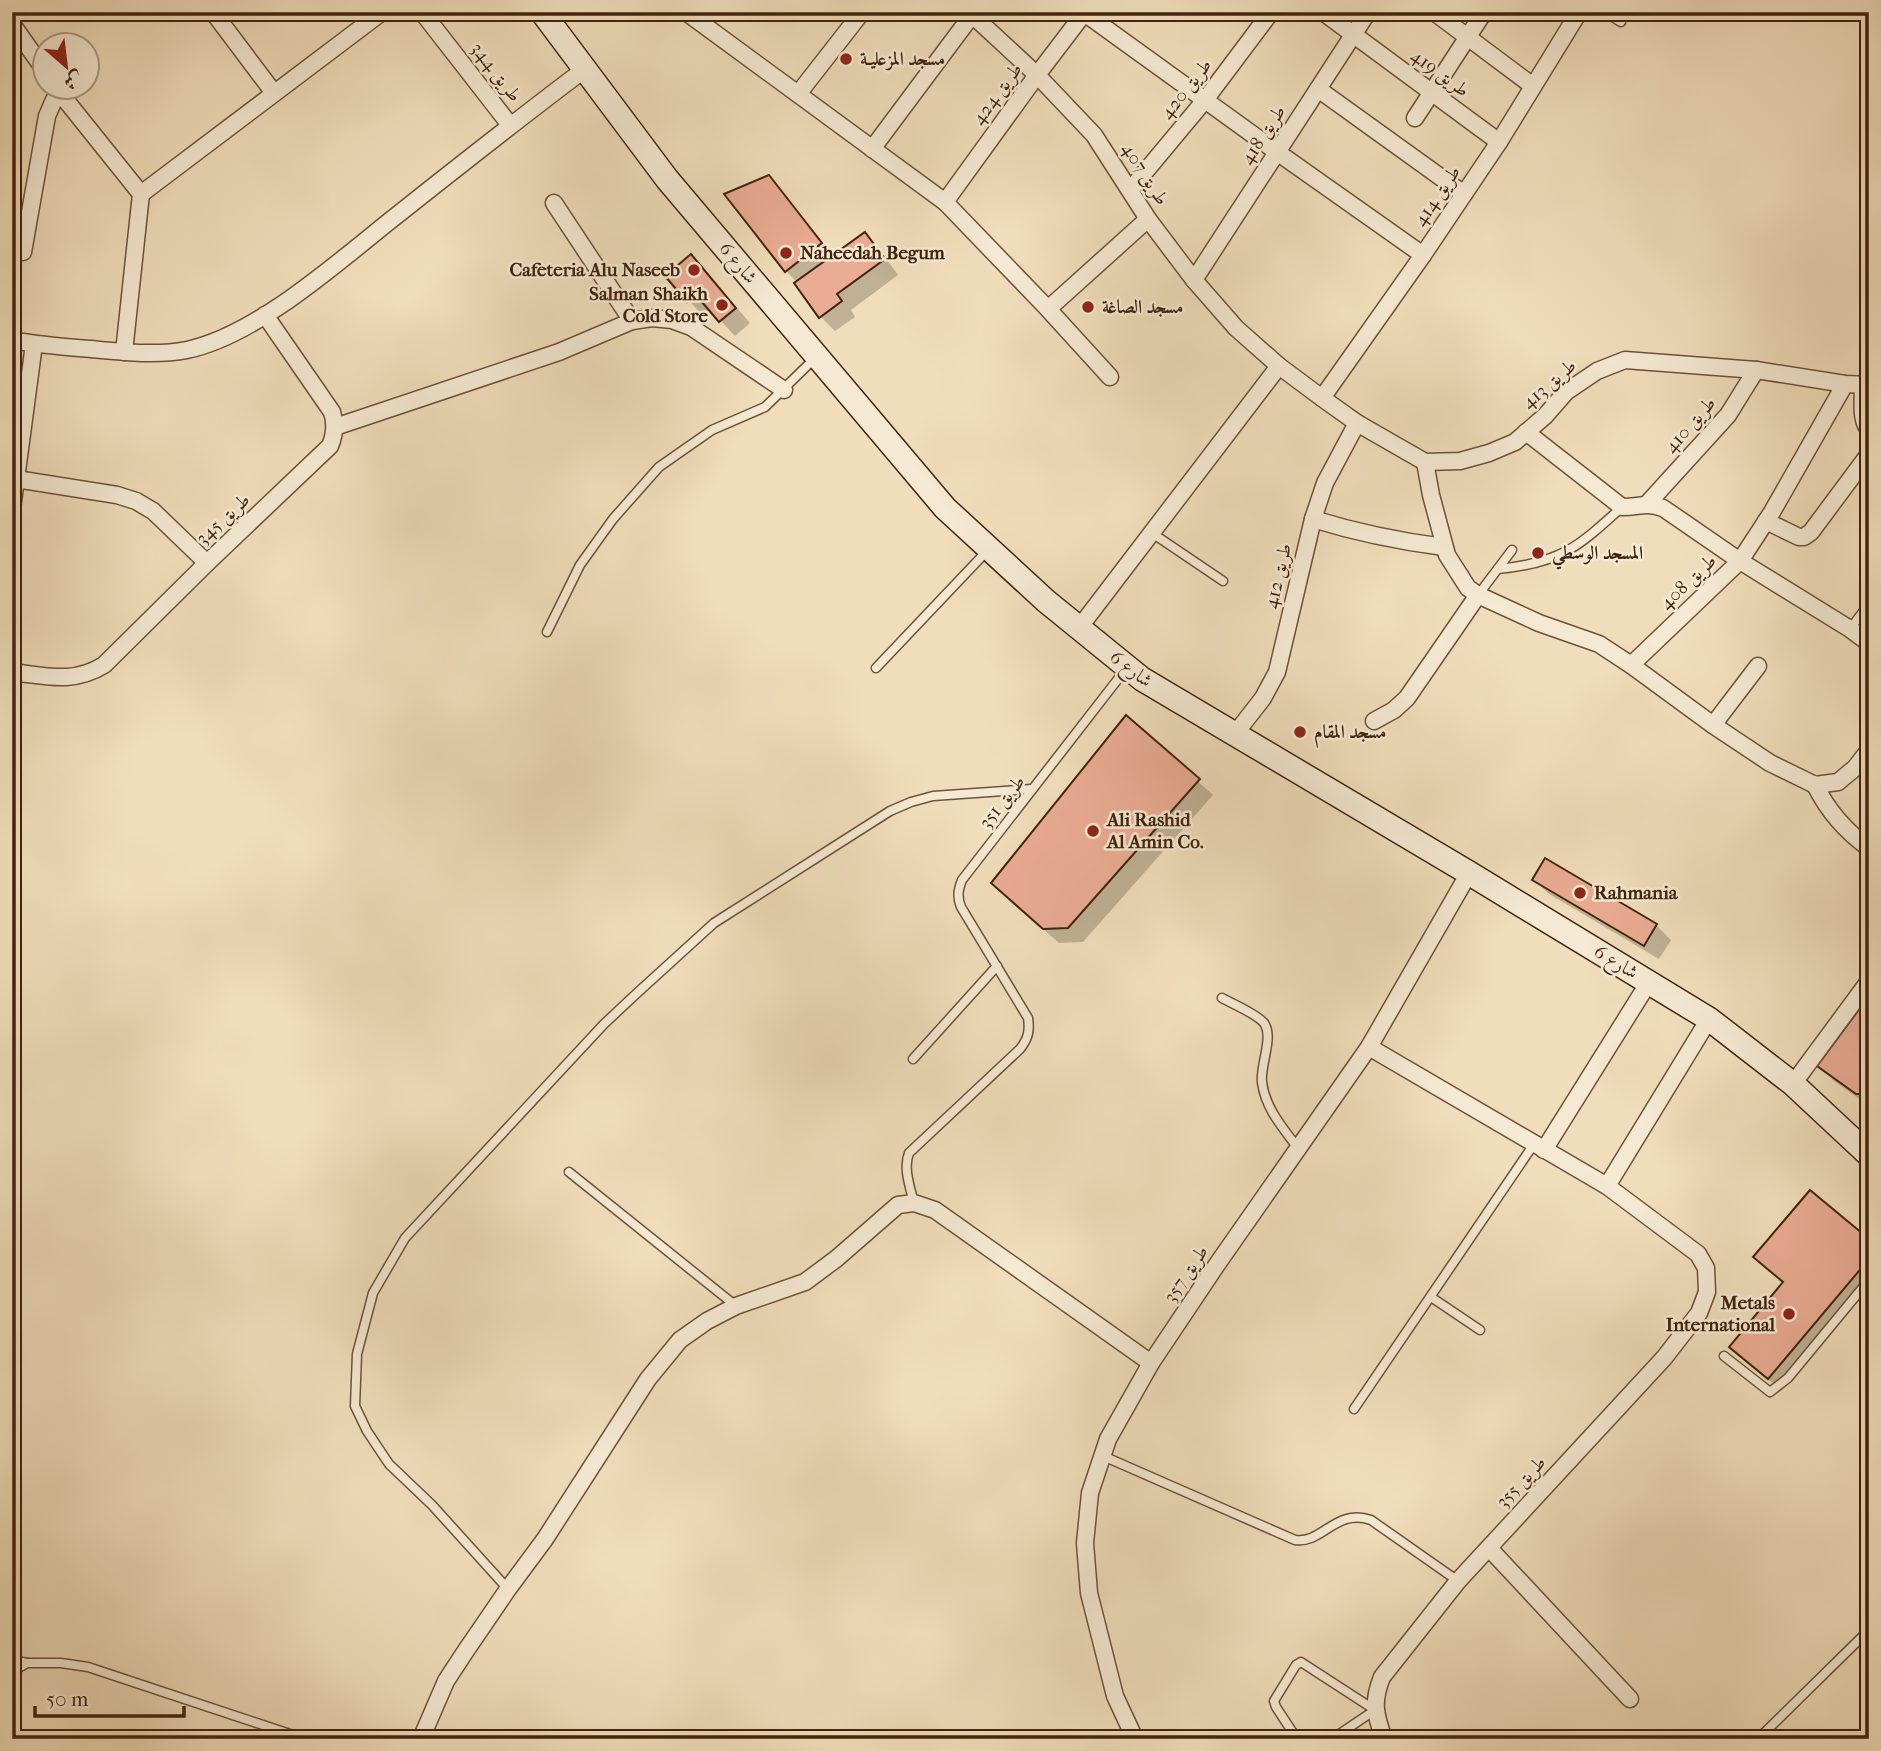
<svg xmlns="http://www.w3.org/2000/svg" width="1881" height="1751" font-family="'IM FELL French Canon',Amiri,serif">
<style>
.shadow{fill:#0003}
.building{fill:#eaac94;stroke:#41230d;stroke-width:2}
.lines{fill:none;stroke-linecap:round;stroke-linejoin:round}
.lane-casing{stroke:#6d5238;stroke-width:11}
.street-casing{stroke:#6d5238;stroke-width:19}
.secondary-casing{stroke:#41230d;stroke-width:26}
.lane{stroke:#f5e9d3;stroke-width:8}
.street{stroke:#f5e9d3;stroke-width:16}
.secondary{stroke:#f5e9d3;stroke-width:23}
.poi-dot{fill:#8f2418;stroke:#f5e9d3;stroke-width:2.5}
.labels{text-anchor:middle;dominant-baseline:central;stroke-width:5;stroke-linejoin:round;paint-order:stroke}
.poi-label{font-size:19px;font-weight:bold;fill:#41230d;stroke:#f5e9d3;text-anchor:start}
.street-label{font-size:19px;fill:#41230d;stroke:#f5e9d3}
</style>
<rect width="100%" height="100%" fill="#f0ddbb"/>
<filter id="stains"><feTurbulence type="fractalNoise" baseFrequency=".00286" numOctaves="4"/><feColorMatrix values="0 0 0 0 .2 0 0 0 0 .09 0 0 0 0 .02 0 0 0 .5 -.17"/></filter>
<radialGradient id="worn" r=".72"><stop offset=".6" stop-color="#630" stop-opacity="0"/><stop offset="1" stop-color="#630" stop-opacity=".3"/></radialGradient>
<g class="shadow">
<polygon points="768,177 783,192 833,257 865,234 879,249 898,275 851,310 855,317 835,331 821,317 798,283 786,271"/>
<polygon points="705,271 750,323 735,336 710,309 703,316 667,276"/>
<polygon points="1127,718 1213,795 1083,942 1059,943 1008,898"/>
<polygon points="1534,879 1656,925 1671,940 1659,959 1549,894"/>
<polygon points="1869,999 1869,1106 1834,1081 1820,1066"/>
<polygon points="1869,1241 1869,1283 1780,1389 1742,1357"/>
</g>
<g class="building">
<polygon points="769,175 822,243 785,272 724,194"/>
<polygon points="865,232 885,259 837,294 842,301 819,318 794,283"/>
<polygon points="691,254 736,308 719,322 696,295 687,302 665,276"/>
<polygon points="1126,715 1200,779 1068,928 1043,929 991,883"/>
<polygon points="1545,858 1657,924 1644,946 1532,880"/>
<polygon points="1869,996 1869,1056 1864,1062 1869,1062 1869,1094 1856,1094 1817,1066"/>
<polygon points="1810,1190 1869,1239 1869,1259 1768,1379 1729,1347 1783,1282 1753,1257"/>
</g>
<g class="lines">
<defs>
<g id="lane">
<polyline points="1605,12 1621,22"/>
<path d="M1859,385C1859,404 1855,422 1869,437"/>
<polyline points="1152,533 1223,581"/>
<path d="M1498,569C1560,563 1577,548 1622,507"/>
<polyline points="1478,595 1512,550"/>
<polyline points="1850,629 1869,604"/>
<polyline points="547,632 580,565 613,519 659,467 712,430 765,407 815,358"/>
<polyline points="876,668 987,551"/>
<path d="M1222,998C1233,1004 1257,1014 1264,1023C1274,1037 1260,1065 1262,1082C1265,1108 1283,1128 1298,1148"/>
<polyline points="913,1059 997,966"/>
<polyline points="569,1172 736,1306"/>
<path d="M914,1203C910,1187 903,1168 909,1153L1020,1049C1028,1039 1030,1031 1028,1018L961,907C957,897 958,890 962,880L1125,670"/>
<polyline points="1431,1297 1480,1330"/>
<polyline points="1724,1356 1770,1392 1788,1378 1869,1280"/>
<polyline points="1354,1409 1534,1144"/>
<path d="M1103,1456L1295,1540C1323,1544 1335,1508 1371,1520L1458,1581"/>
<polyline points="508,1589 432,1505 389,1464 367,1431 355,1406 357,1354 373,1293 405,1238 604,1024 636,994 714,923 890,811 911,802 933,796 1032,789"/>
<polyline points="12,1660 27,1663"/>
<polyline points="12,1672 27,1663 61,1663 88,1667 305,1739"/>
<polyline points="1297,1739 1276,1707 1274,1701 1296,1665 1301,1662 1375,1710 1332,1739"/>
<polyline points="1758,1739 1869,1630"/>
</g>
<g id="street">
<polyline points="213,12 274,93"/>
<polyline points="422,12 510,125"/>
<polyline points="686,12 945,202 1048,309 1110,377"/>
<polyline points="969,12 1037,75 1094,135 1148,219 1194,280 1236,328 1279,366 1322,398 1357,423 1425,462 1460,461 1489,453 1515,442 1545,416 1566,392 1597,371 1625,360 1756,370 1845,384 1869,385"/>
<polyline points="1083,12 1277,152 1423,255"/>
<polyline points="1323,12 1499,142"/>
<polyline points="1434,12 1533,86"/>
<polyline points="12,24 46,72"/>
<polyline points="56,88 141,194 124,352"/>
<polyline points="1318,89 1464,194"/>
<polyline points="798,94 862,12"/>
<polyline points="1415,118 1484,12"/>
<polyline points="872,149 972,15"/>
<polyline points="1130,190 1205,100 1271,12"/>
<polyline points="141,194 382,12"/>
<polyline points="945,202 1037,75 1085,12"/>
<polyline points="554,203 632,321"/>
<polyline points="23,252 47,116 54,100 60,92"/>
<polyline points="1194,280 1368,12"/>
<polyline points="1048,309 1148,219"/>
<path d="M12,340C38,345 65,347 91,349C122,352 156,356 187,350C258,335 340,260 396,216C459,166 521,117 585,69"/>
<polyline points="1322,398 1423,255 1499,142 1579,12"/>
<polyline points="335,427 559,352 632,321 652,318 672,320 691,327 784,390"/>
<path d="M1526,432L1622,507C1641,507 1644,502 1663,508L1740,561L1850,629L1869,643"/>
<polyline points="1425,462 1431,495 1447,555 1468,588 1478,595 1539,623 1599,644 1631,665 1713,725 1770,763 1815,785 1838,782 1855,768 1869,750"/>
<polyline points="16,479 117,495 136,501 153,511 207,563"/>
<polyline points="1648,503 1728,415 1756,370"/>
<polyline points="12,509 34,344"/>
<path d="M1313,519C1358,533 1397,541 1444,547"/>
<polyline points="1766,521 1799,537 1804,537 1811,532 1869,454"/>
<polyline points="1079,628 1279,366"/>
<polyline points="1631,665 1740,561 1772,512 1845,384"/>
<path d="M12,672C47,676 73,684 104,665L207,563L330,446C335,434 336,424 332,412L265,315"/>
<polyline points="1374,721 1394,710 1407,698 1478,595"/>
<polyline points="1713,725 1758,666"/>
<polyline points="1235,734 1263,698 1277,672 1313,519 1325,483 1357,423"/>
<path d="M1815,785C1828,811 1845,831 1869,848"/>
<path d="M1369,1047L1607,1186L1698,1254L1706,1268L1707,1292L1699,1313L1664,1358L1458,1581L1382,1677C1372,1702 1375,1714 1384,1739"/>
<polyline points="1793,1084 1869,981"/>
<polyline points="1544,1150 1649,982"/>
<polyline points="1607,1186 1709,1019"/>
<polyline points="1489,1548 1630,1699"/>
<polyline points="421,1739 446,1681 465,1652 508,1589 545,1539 648,1379 680,1340 707,1321 736,1306 805,1282 836,1259 898,1205 914,1203 935,1210 1151,1363"/>
<polyline points="1135,1739 1115,1696 1089,1593 1085,1543 1090,1493 1108,1439 1151,1363 1218,1263 1369,1047 1469,873"/>
</g>
<polyline id="secondary" points="542,12 667,179 945,508 1046,601 1142,679 1469,873 1709,1019 1793,1084 1869,1155"/>
</defs>
<use href="#lane" class="lane-casing"/>
<use href="#street" class="street-casing"/>
<use href="#secondary" class="secondary-casing"/>
<use href="#lane" class="lane"/>
<use href="#street" class="street"/>
<use href="#secondary" class="secondary"/>
</g>
<g class="poi-dot">
<circle cx="846" cy="59" r="7"/>
<circle cx="786" cy="253" r="7"/>
<circle cx="694" cy="270" r="7"/>
<circle cx="722" cy="305" r="7"/>
<circle cx="1088" cy="307" r="7"/>
<circle cx="1538" cy="553" r="7"/>
<circle cx="1300" cy="732" r="7"/>
<circle cx="1093" cy="831" r="7"/>
<circle cx="1580" cy="893" r="7"/>
<circle cx="1789" cy="1314" r="7"/>
</g>
<g class="labels">
<g class="poi-label">
<text x="860" y="59">مسجد المزعليـة</text>
<text x="800" y="253">Naheedah Begum</text>
<text x="680" y="270" text-anchor="end">Cafeteria Alu Naseeb</text>
<text x="708" y="294" text-anchor="end">Salman Shaikh<tspan x="708" dy="22">Cold Store</tspan></text>
<text x="1102" y="307">مسجد الصاغة</text>
<text x="1552" y="553">المسجد الوسطي</text>
<text x="1314" y="732">مسجد المقام</text>
<text x="1107" y="820">Ali Rashid<tspan x="1107" dy="22">Al Amin Co.</tspan></text>
<text x="1594" y="893">Rahmania</text>
<text x="1775" y="1303" text-anchor="end">Metals<tspan x="1775" dy="22">International</tspan></text>
</g>
<g class="street-label">
<text transform="translate(496 72) rotate(52)">طريق 344</text>
<text transform="translate(1440 73) rotate(36)">طريق 419</text>
<text transform="translate(1186 89) rotate(-52)">طريق 420</text>
<text transform="translate(997 94) rotate(-54)">طريق 424</text>
<text transform="translate(1263 135) rotate(-57)">طريق 418</text>
<text transform="translate(1145 174) rotate(57)">طريق 407</text>
<text transform="translate(1437 196) rotate(-56)">طريق 414</text>
<text transform="translate(738 263) rotate(50)">شارع 6</text>
<text transform="translate(1549 384) rotate(-41)">طريق 413</text>
<text transform="translate(1690 425) rotate(-49)">طريق 410</text>
<text transform="translate(223 519) rotate(-43)">طريق 345</text>
<text transform="translate(1278 576) rotate(-77)">طريق 412</text>
<text transform="translate(1688 582) rotate(-44)">طريق 408</text>
<text transform="translate(1131 669) rotate(37)">شارع 6</text>
<text transform="translate(1002 802) rotate(-52)">طريق 351</text>
<text transform="translate(1616 962) rotate(31)">شارع 6</text>
<text transform="translate(1186 1274) rotate(-56)">طريق 357</text>
<text transform="translate(1521 1482) rotate(-47)">طريق 355</text>
</g>
</g>
<rect width="1881" height="1751" fill="none" stroke="#f0ddbb" stroke-width="42"/>
<rect x="14" y="14" width="1853" height="1723" fill="none" stroke="#41230d" stroke-width="3.5"/>
<rect x="21" y="21" width="1839" height="1709" fill="none" stroke="#41230d" stroke-width="2"/>
<g transform="translate(66 66) rotate(152)"><circle r="33" fill="#f5e9d3" stroke="#ad9a84" stroke-width="2"/>
<path d="M0-5L12 26L0 18L-12 26Z" fill="#8f2418"/>
<text y="-10" font-size="19" font-weight="bold" text-anchor="middle" fill="#41230d">ش</text>
</g>
<path d="M35 1706v10h149v-10" fill="none" stroke="#41230d" stroke-width="3.5"/>
<text x="46" y="1706" font-size="21" fill="#41230d" stroke="#f5e9d3" stroke-width="5" paint-order="stroke">50 m</text>
<rect width="100%" height="100%" filter="url(#stains)"/>
<rect width="100%" height="100%" fill="url(#worn)"/>
</svg>
